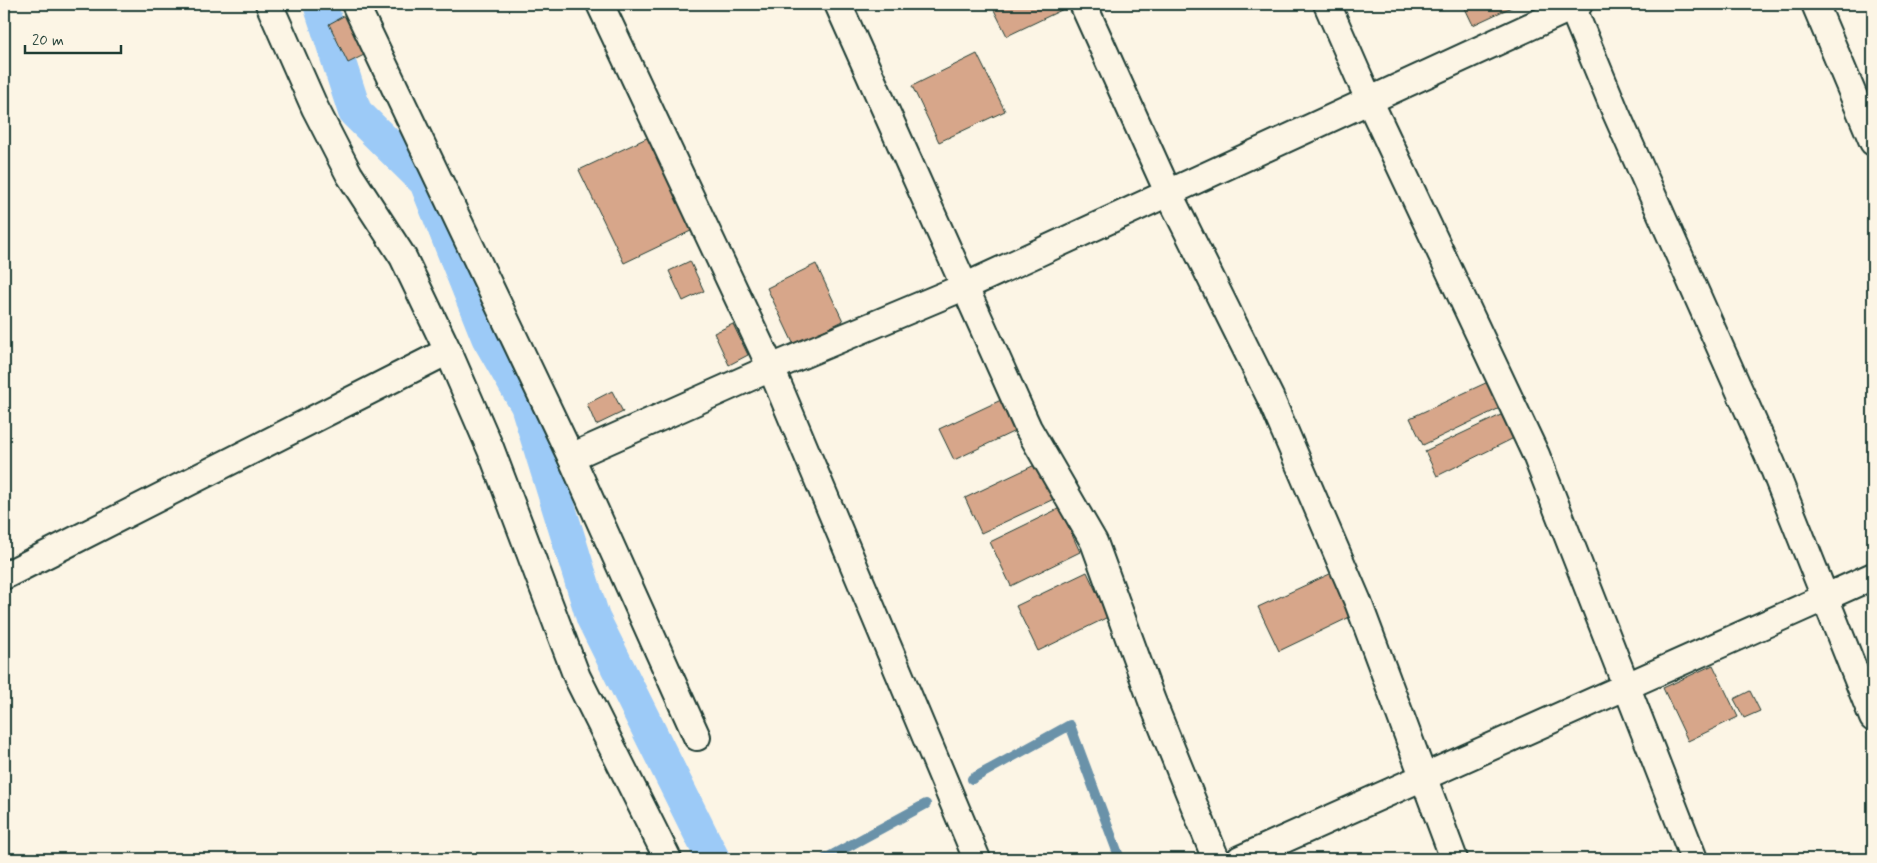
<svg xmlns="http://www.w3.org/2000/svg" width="1877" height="863" font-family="Mynerve,sans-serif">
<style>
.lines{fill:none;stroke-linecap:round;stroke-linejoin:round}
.stream{stroke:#6a92a9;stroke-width:10}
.canal{stroke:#9ccaf7;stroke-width:34}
.building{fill:#d7a68a;stroke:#1f3d34}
.street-casing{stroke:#1f3d34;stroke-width:30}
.street{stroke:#fcf5e5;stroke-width:26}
</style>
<rect width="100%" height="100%" fill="#fcf5e5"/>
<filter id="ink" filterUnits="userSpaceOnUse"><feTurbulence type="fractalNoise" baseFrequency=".02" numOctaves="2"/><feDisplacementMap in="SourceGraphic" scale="10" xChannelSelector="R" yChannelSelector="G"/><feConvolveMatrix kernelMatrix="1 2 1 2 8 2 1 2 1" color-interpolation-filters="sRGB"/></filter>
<g filter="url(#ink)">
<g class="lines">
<g class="stream">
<polyline points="972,779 1070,725 1120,859"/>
<polyline points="825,859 926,804"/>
</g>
<polyline class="canal" points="320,4 355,112 426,182 488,337 527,405 593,618 713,859"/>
</g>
<g class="building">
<polygon points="991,4 1074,4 1007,36"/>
<polygon points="1463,4 1518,4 1473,25"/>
<polygon points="349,13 368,53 348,63 329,24"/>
<polygon points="977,54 1005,111 939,142 912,86"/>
<polygon points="651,136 695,229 624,263 579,170"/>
<polygon points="690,261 704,291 683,301 669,271"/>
<polygon points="816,264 843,321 794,345 767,288"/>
<polygon points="733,324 748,355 729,365 714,333"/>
<polygon points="1490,381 1502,407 1423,445 1410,418"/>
<polygon points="612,391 623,412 596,425 587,404"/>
<polygon points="1001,400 1015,431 954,460 939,429"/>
<polygon points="1505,413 1516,437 1437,476 1425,451"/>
<polygon points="1039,463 1056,498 981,533 965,498"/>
<polygon points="1060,508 1080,552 1011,586 990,542"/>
<polygon points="1087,572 1108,617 1038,651 1016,606"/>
<polygon points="1332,573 1352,616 1279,651 1258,607"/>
<polygon points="1713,665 1738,717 1688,741 1663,688"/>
<polygon points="1750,691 1760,711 1744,718 1734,699"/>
</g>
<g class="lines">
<defs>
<g id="street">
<polyline points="269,4 315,108 349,174 403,257 448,351 491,450 577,677 668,859"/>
<polyline points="355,4 571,457 697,737"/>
<polyline points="600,4 771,368 977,859"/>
<polyline points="838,4 1028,428 1094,542 1152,701 1216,859"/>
<polyline points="1083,4 1168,192 1270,397 1358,602 1454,859"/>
<polyline points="1327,4 1369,100 1536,455 1694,859"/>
<polyline points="1571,4 1616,113 1772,464 1873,718"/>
<polyline points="1815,4 1873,142"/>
<polyline points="571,457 771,368 964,287 1579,4"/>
<polyline points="4,576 448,351"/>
<polyline points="1240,859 1873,576"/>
</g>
</defs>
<use href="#street" class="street-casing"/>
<use href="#street" class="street"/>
</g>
</g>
<rect width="1877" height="863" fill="none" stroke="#fcf5e5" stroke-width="20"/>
<rect x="10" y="10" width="1857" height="843" fill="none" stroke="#1f3d34" stroke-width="2" filter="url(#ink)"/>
<path d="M25 45v8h96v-8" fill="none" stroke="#1f3d34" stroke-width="2.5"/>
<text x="32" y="45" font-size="15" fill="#1f3d34" stroke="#fcf5e5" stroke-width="4" paint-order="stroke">20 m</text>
</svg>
